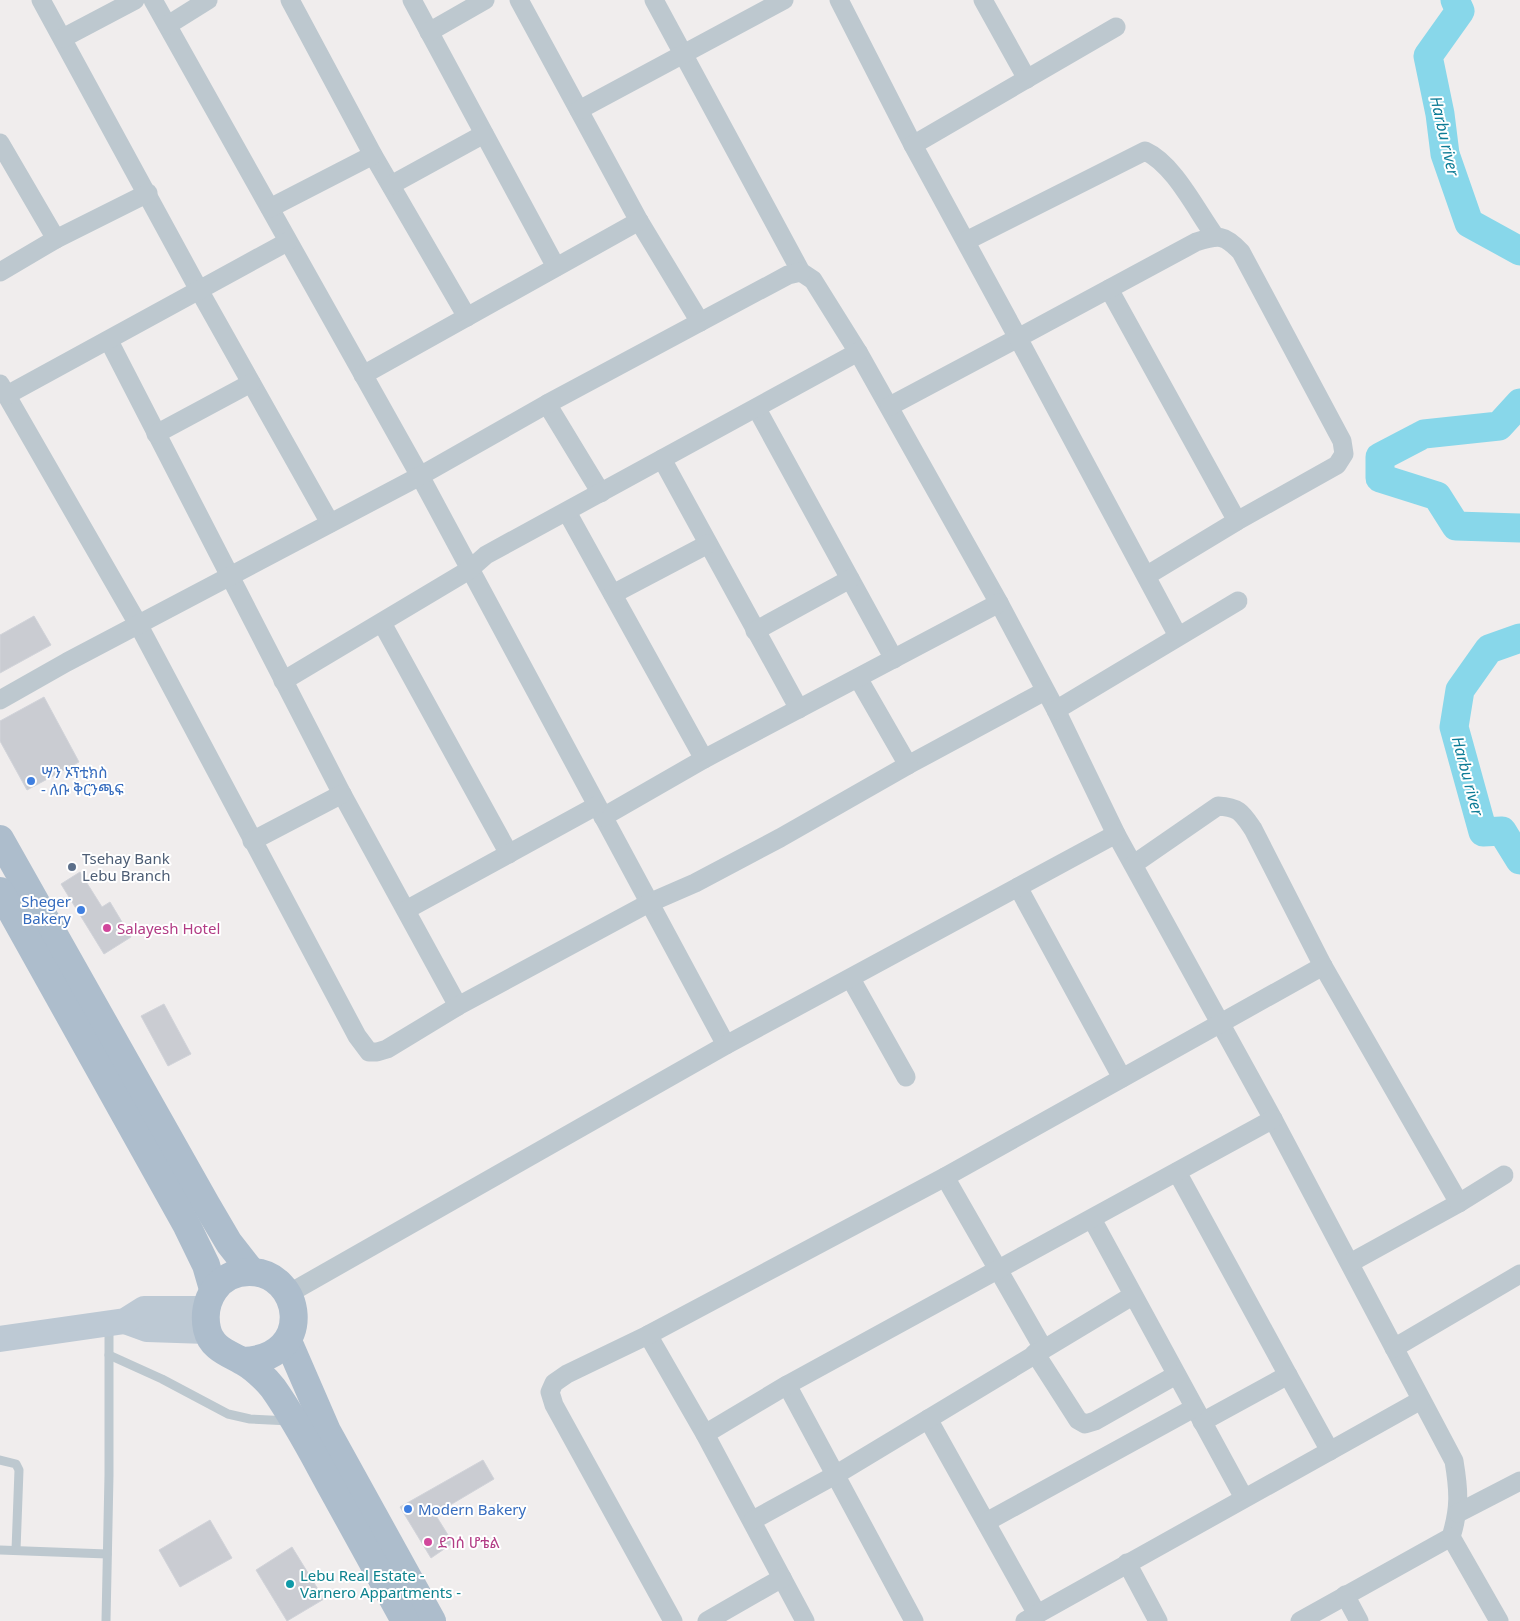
<svg xmlns="http://www.w3.org/2000/svg" width="1520" height="1621" font-family="'Noto Sans','Noto Sans Ethiopic',sans-serif">
<style>
.lines{fill:none;stroke-linecap:round;stroke-linejoin:round}
.river{stroke:#88d7ea;stroke-width:29}
.building{fill:#caccd2;stroke:#d1d3d9}
.lane{stroke:#bdc8cf;stroke-width:9}
.street{stroke:#bdc8cf;stroke-width:19}
.secondary{stroke:#bdc9d4;stroke-width:26}
.primary{stroke:#adbdcc;stroke-width:28}
.shop-dot{fill:#3f7fe0;stroke:#fff;stroke-width:2}
.service-dot{fill:#5c6f8a;stroke:#fff;stroke-width:2}
.hotel-dot{fill:#d1479c;stroke:#fff;stroke-width:2}
.culture-dot{fill:#0f9aa8;stroke:#fff;stroke-width:2}
.labels{text-anchor:middle;dominant-baseline:central;stroke-width:4;stroke-linejoin:round;paint-order:stroke}
.shop-label{font-size:15px;fill:#366cbe;stroke:#fff;text-anchor:start}
.service-label{font-size:15px;fill:#4e5e75;stroke:#fff;text-anchor:start}
.hotel-label{font-size:15px;fill:#b23c85;stroke:#fff;text-anchor:start}
.culture-label{font-size:15px;fill:#0d838f;stroke:#fff;text-anchor:start}
.water-label{font-size:16px;font-style:italic;fill:#0e7c96;stroke:#fff}
</style>
<rect width="100%" height="100%" fill="#f0eded"/>
<g class="lines">
<g class="river">
<polyline points="1455,0 1460,11 1428,56 1440,114 1445,154 1469,223 1520,251"/>
<polyline points="1520,403 1499,426 1424,434 1380,457 1380,478 1437,496 1456,526 1520,528"/>
<polyline points="1520,638 1489,649 1460,690 1454,727 1483,832 1502,831 1520,860"/>
</g>
</g>
<g class="building">
<polygon points="34,616 51,645 0,673 0,635"/>
<polygon points="44,697 79,762 27,790 0,741 0,721"/>
<polygon points="80,872 102,907 110,902 131,937 104,954 61,884"/>
<polygon points="164,1004 191,1054 168,1066 141,1016"/>
<polygon points="483,1460 494,1479 435,1514 453,1543 431,1558 400,1507"/>
<polygon points="210,1520 232,1558 180,1587 159,1550"/>
<polygon points="292,1547 324,1599 287,1621 256,1570"/>
</g>
<g class="lines">
<g class="lane">
<polyline points="109,1355 162,1379 228,1414 250,1419 290,1421"/>
<polyline points="0,1460 16,1464 19,1470 16,1550"/>
<polyline points="0,1550 107,1554"/>
<polyline points="106,1621 109,1475 109,1326"/>
</g>
<g class="street">
<polyline points="41,0 199,290 330,523"/>
<polyline points="153,0 420,476 726,1045"/>
<polyline points="290,0 373,155 467,317"/>
<polyline points="412,0 556,267"/>
<polyline points="519,0 639,221 700,322"/>
<path d="M654,0L801,272L813,280L858,352L999,603L1056,710L1116,834L1273,1119L1454,1461C1459,1491 1460,1508 1451,1537L1300,1621"/>
<polyline points="839,0 913,145 1018,338 890,406"/>
<polyline points="983,0 1027,79"/>
<polyline points="168,25 208,0"/>
<polyline points="429,32 485,0"/>
<polyline points="63,38 135,0"/>
<polyline points="579,110 784,0"/>
<polyline points="0,143 56,239"/>
<polyline points="913,145 1116,27"/>
<polyline points="391,185 484,134"/>
<polyline points="270,208 373,155"/>
<path d="M966,241L1145,151C1174,164 1196,210 1215,236"/>
<polyline points="0,272 56,239 148,193"/>
<polyline points="1109,289 1237,521"/>
<polyline points="109,341 342,794 458,1006"/>
<polyline points="363,375 639,221"/>
<polyline points="0,384 138,624 357,1036 369,1052 377,1052 387,1049 458,1006 649,903 695,883 780,838 908,765 1045,691"/>
<polyline points="7,395 287,242"/>
<polyline points="547,404 601,493"/>
<polyline points="757,409 894,659"/>
<polyline points="156,434 251,383"/>
<polyline points="662,459 799,709"/>
<polyline points="567,512 704,759"/>
<path d="M1146,576L1237,521L1337,465L1344,454L1342,441L1241,252C1224,234 1219,235 1196,242L1018,338L1178,636"/>
<polyline points="613,594 708,544"/>
<polyline points="382,623 509,854"/>
<polyline points="755,631 850,579"/>
<polyline points="858,678 908,765"/>
<polyline points="283,681 469,570 486,555 858,352"/>
<polyline points="0,700 67,662 420,476 547,404 788,275 801,272"/>
<polyline points="1056,710 1238,601"/>
<polyline points="603,817 704,759 999,603"/>
<polyline points="252,841 342,794"/>
<path d="M1134,864L1218,806C1239,807 1242,813 1253,829L1323,966L1459,1203L1350,1263"/>
<polyline points="1018,887 1122,1078"/>
<polyline points="406,910 596,806"/>
<polyline points="851,979 906,1077"/>
<polyline points="1177,1172 1288,1375 1202,1422"/>
<polyline points="945,1177 1043,1348"/>
<polyline points="1459,1203 1504,1175"/>
<polyline points="1092,1219 1244,1498"/>
<polyline points="288,1294 726,1045 1116,834"/>
<polyline points="648,1335 705,1434 805,1621"/>
<polyline points="1394,1348 1520,1274"/>
<polyline points="1035,1353 1078,1420 1085,1424 1095,1421 1176,1375"/>
<polyline points="1288,1375 1330,1451"/>
<polyline points="787,1385 914,1621"/>
<polyline points="928,1419 1037,1614"/>
<polyline points="705,1434 787,1385 1273,1119"/>
<polyline points="1458,1513 1520,1481"/>
<polyline points="753,1520 837,1474 1132,1296"/>
<polyline points="986,1522 1194,1408"/>
<polyline points="1451,1537 1499,1621"/>
<polyline points="1127,1563 1158,1621"/>
<polyline points="1345,1595 1359,1621"/>
<polyline points="673,1621 554,1405 550,1392 554,1383 567,1374 648,1335 945,1177 1323,966"/>
<polyline points="707,1621 782,1578"/>
<polyline points="1025,1621 1421,1400"/>
</g>
<g class="secondary">
<polyline points="125,1321 147,1329 207,1331"/>
<polyline points="0,1339 125,1321 144,1309 205,1309"/>
</g>
<g class="primary">
<polyline points="0,839 206,1204 229,1243 251,1271"/>
<polyline points="0,891 187,1226 206,1265 213,1289"/>
<polyline points="288,1341 327,1431 432,1621"/>
<path d="M243,1361C317,1358 302,1271 249,1272C218,1272 201,1301 207,1329C211,1348 228,1353 242,1361C252,1366 266,1379 273,1388C295,1419 312,1452 330,1485C355,1531 380,1576 405,1621"/>
</g>
</g>
<g class="shop-dot">
<circle cx="31" cy="781" r="5"/>
<circle cx="81" cy="910" r="5"/>
<circle cx="408" cy="1509" r="5"/>
</g>
<circle class="service-dot" cx="72" cy="867" r="5"/>
<g class="hotel-dot">
<circle cx="107" cy="928" r="5"/>
<circle cx="428" cy="1542" r="5"/>
</g>
<circle class="culture-dot" cx="290" cy="1584" r="5"/>
<g class="labels">
<g class="shop-label">
<text x="41" y="772">ሣን ኦፕቲክስ<tspan x="41" dy="17">- ለቡ ቅርንጫፍ</tspan></text>
<text x="71" y="901" text-anchor="end">Sheger<tspan x="71" dy="17">Bakery</tspan></text>
<text x="418" y="1509">Modern Bakery</text>
</g>
<g class="service-label">
<text x="82" y="858">Tsehay Bank<tspan x="82" dy="17">Lebu Branch</tspan></text>
</g>
<g class="hotel-label">
<text x="117" y="928">Salayesh Hotel</text>
<text x="438" y="1542">ደገሰ ሆቴል</text>
</g>
<g class="culture-label">
<text x="300" y="1575">Lebu Real Estate -<tspan x="300" dy="17">Varnero Appartments -</tspan></text>
</g>
<g class="water-label">
<text transform="translate(1445 136) rotate(77)">Harbu river</text>
<text transform="translate(1468 776) rotate(75)">Harbu river</text>
</g>
</g>
</svg>
